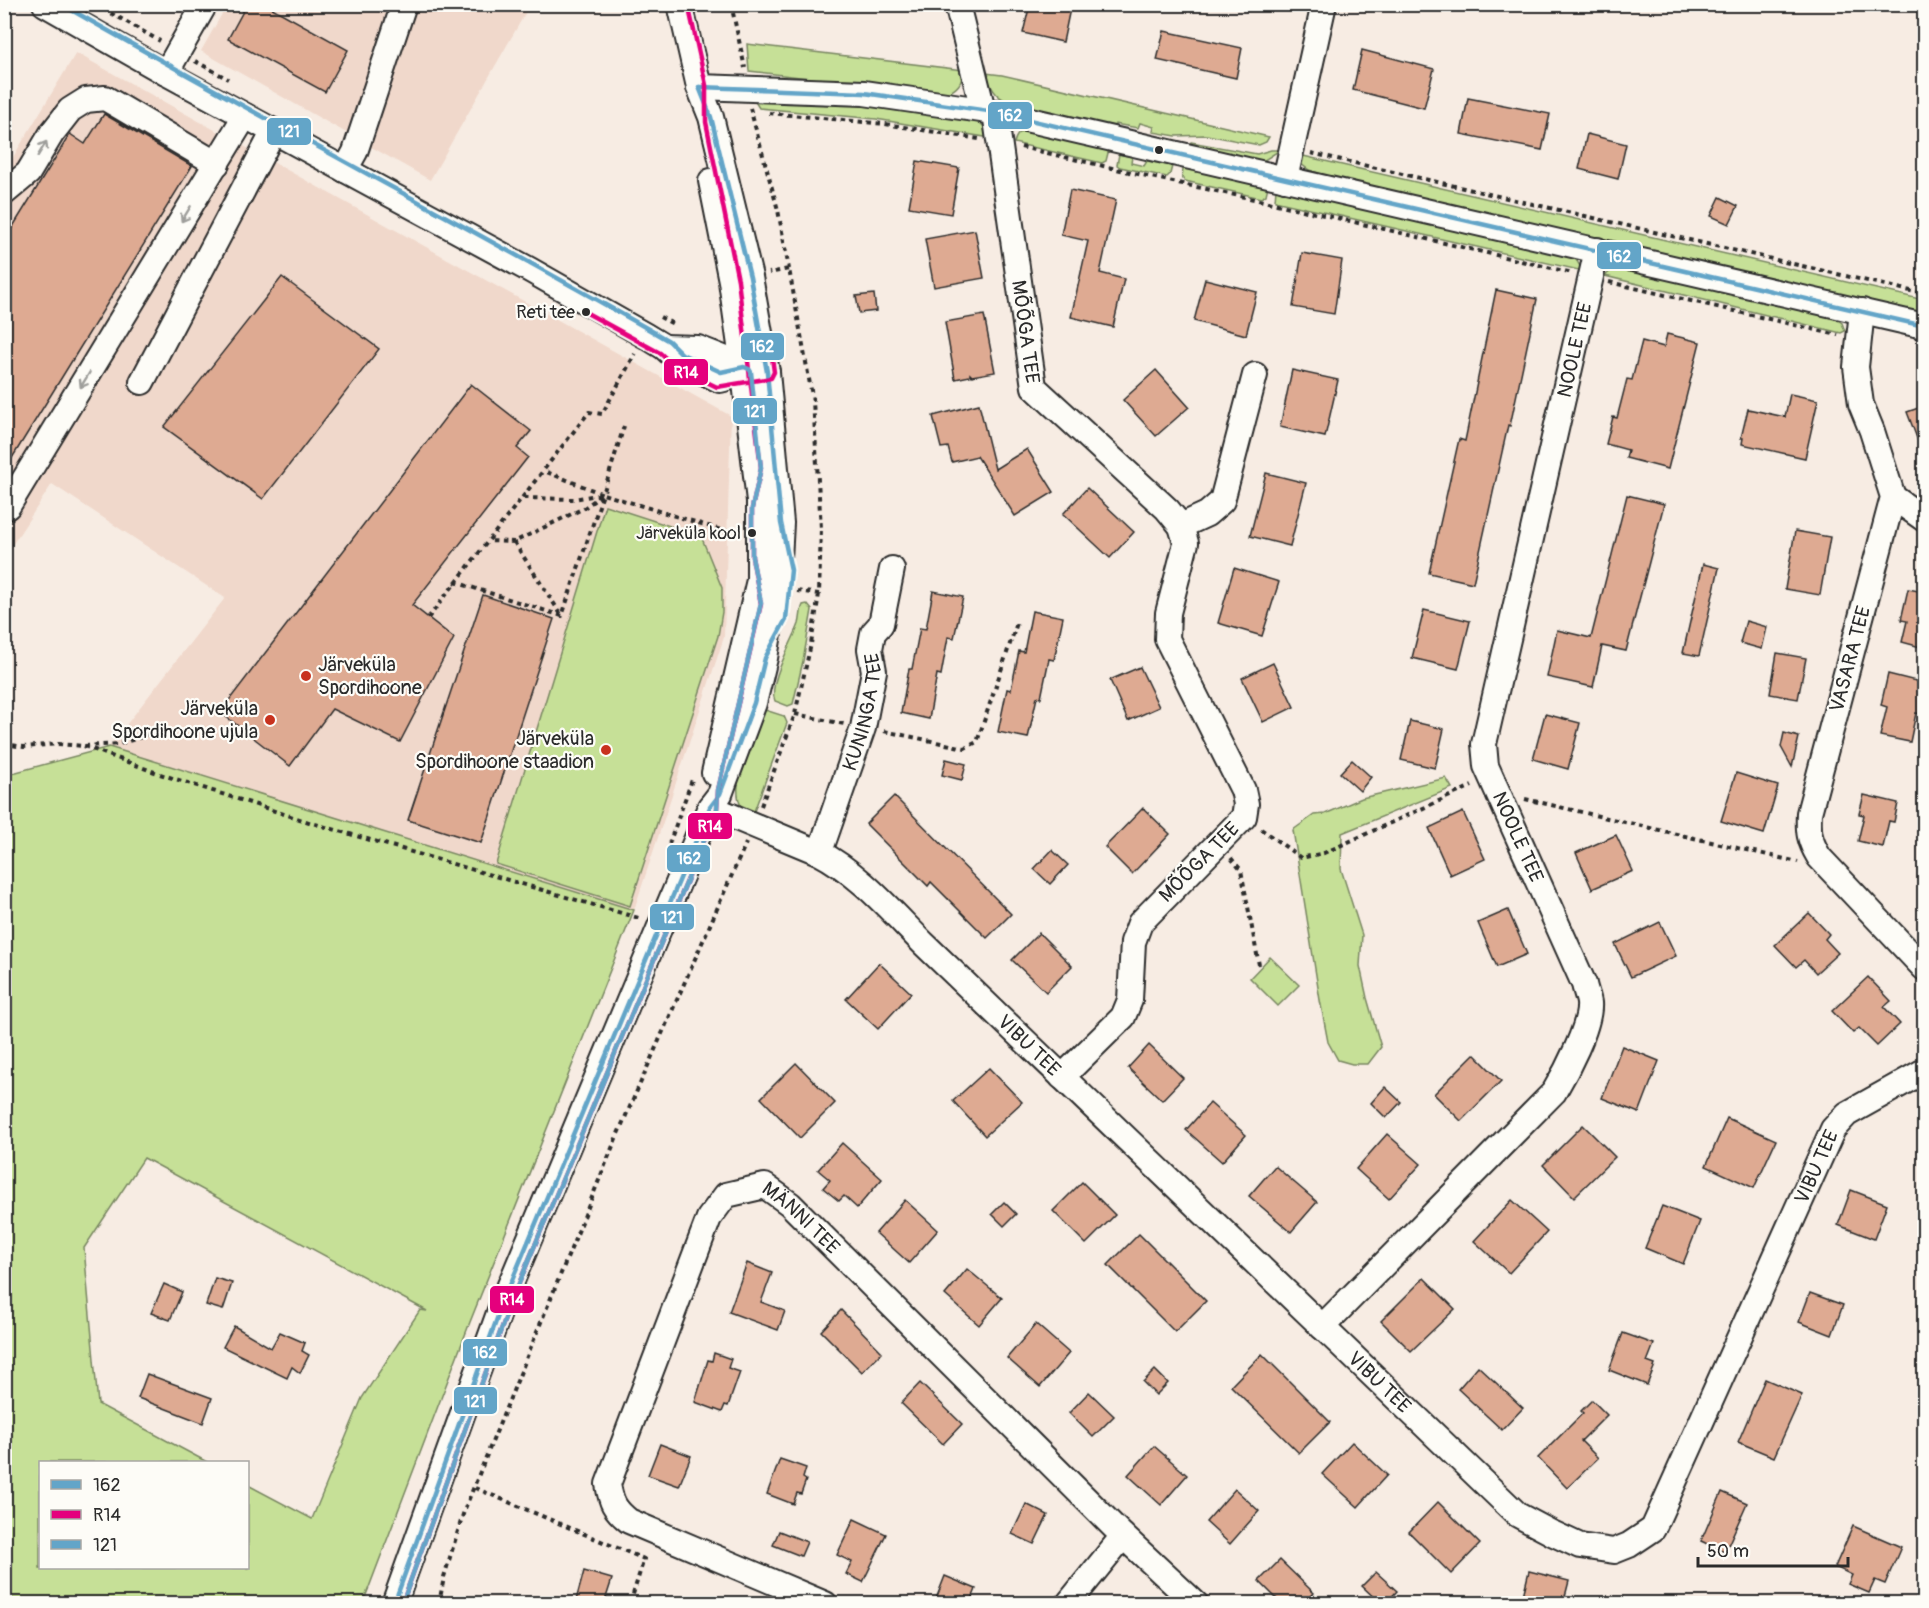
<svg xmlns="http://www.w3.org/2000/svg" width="1929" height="1608" font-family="Pangolin,sans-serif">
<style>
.built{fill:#f0d8cb}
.green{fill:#c6e097;stroke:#788661;stroke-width:1.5;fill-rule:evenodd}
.building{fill:#deaa92;stroke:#2b2b2b;stroke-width:1.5}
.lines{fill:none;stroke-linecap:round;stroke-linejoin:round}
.minor-casing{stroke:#2b2b2b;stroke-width:28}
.path{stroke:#2b2b2b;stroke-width:4;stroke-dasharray:4.5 4.5;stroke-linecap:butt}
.minor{stroke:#fdfcf7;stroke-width:24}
.bus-1-casing{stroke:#fdfcf7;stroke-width:9}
.bus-2-casing{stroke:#fdfcf7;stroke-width:9}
.bus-3-casing{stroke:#fdfcf7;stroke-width:9}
.bus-1{stroke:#63a5c8;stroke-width:4.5}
.bus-2{stroke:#e5007d;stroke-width:4.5}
.bus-3{stroke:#63a5c8;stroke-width:4.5}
.oneway{stroke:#9e9e9b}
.bus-dot{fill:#2b2b2b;stroke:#fdfcf7;stroke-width:2}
.poi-dot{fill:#c8321e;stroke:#fdfcf7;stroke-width:2}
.labels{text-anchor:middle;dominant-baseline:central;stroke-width:4.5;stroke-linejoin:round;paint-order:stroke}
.bus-label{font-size:18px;fill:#2b2b2b;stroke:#fdfcf7;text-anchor:end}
.street-label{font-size:20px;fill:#2b2b2b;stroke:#fdfcf7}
.poi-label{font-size:20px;fill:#2b2b2b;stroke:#fdfcf7;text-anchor:end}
.line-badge{stroke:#fdfcf7;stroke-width:2}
.badge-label{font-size:16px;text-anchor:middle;font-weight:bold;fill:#fff}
</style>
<rect width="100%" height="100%" fill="#f7ece3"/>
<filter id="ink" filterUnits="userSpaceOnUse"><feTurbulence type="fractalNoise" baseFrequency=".0167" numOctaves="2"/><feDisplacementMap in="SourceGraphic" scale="12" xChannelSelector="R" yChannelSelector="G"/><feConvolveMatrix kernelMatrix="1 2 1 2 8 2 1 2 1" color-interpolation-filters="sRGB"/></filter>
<g filter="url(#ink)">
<g class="built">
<polygon points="227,5 530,5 430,180 201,51"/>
<polygon points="76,53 731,416 724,637 634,910 109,747 225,598 52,484 5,556 4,172"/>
</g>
<g class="green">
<path d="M747,44L963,70C963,83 957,89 946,94L749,71Z"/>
<path d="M985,73L1002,75L1269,137L1266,142L1259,145L1207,135L1176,136L1153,132L1154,127L1140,123L1138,128L1115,124L1114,130L1017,106C997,98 993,93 985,73Z"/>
<polygon points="820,99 913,110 980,123 991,133 991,138 876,119 759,108 754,100"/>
<path d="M1026,130L1110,145L1106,161L1102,163L1014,143C1016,135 1019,132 1026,130Z"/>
<polygon points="1191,142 1257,154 1271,150 1280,150 1263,161 1253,160 1188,147"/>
<polygon points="1119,154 1132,157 1131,163 1144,166 1147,161 1172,166 1170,174 1167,177 1120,167 1117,165"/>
<polygon points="1299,155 1924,300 1924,317 1327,176 1309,170 1301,164"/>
<polygon points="1184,162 1268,186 1266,195 1261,198 1185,181 1182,178"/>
<polygon points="1276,188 1572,256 1577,261 1583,271 1279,202 1275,201"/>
<polygon points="1615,267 1624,267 1829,314 1842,323 1845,331 1841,333 1605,276"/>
<polygon points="605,505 701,536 722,588 722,612 718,636 630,906 496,864"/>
<path d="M807,604L812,610L803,661L793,704L788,706L775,701C767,684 793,641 799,624C801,617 800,611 803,605Z"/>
<path d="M762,709L784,716L787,723L753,814C749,812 744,810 741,806C729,782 753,733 762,709Z"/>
<path d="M109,747L634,910L470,1322L363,1603H5V775ZM144,1158L427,1311L420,1310L362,1398L312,1519L248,1485V1568H40V1462H207L98,1404L84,1248Z"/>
<polygon points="1446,778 1452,788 1342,833 1341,869 1362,935 1360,966 1367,998 1381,1047 1368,1064 1352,1064 1338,1060 1328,1042 1320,1000 1293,830 1314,815 1325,814 1362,798"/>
<polygon points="1270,957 1299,985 1278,1006 1250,978"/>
</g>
<g class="building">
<polygon points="247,4 265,4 348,50 325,92 228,39"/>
<polygon points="1030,4 1071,4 1063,42 1023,33"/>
<polygon points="1164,31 1242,48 1236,78 1157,60"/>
<polygon points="1362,50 1434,69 1424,108 1353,90"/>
<polygon points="1468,98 1550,114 1542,150 1461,134"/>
<polygon points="104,114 192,166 4,471 4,241 70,134 85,144"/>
<polygon points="1587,134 1626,144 1618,179 1579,169"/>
<polygon points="917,161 959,168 951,214 909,207"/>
<polygon points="1070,190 1116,200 1100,273 1124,279 1113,327 1071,317 1088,241 1061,235"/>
<polygon points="1720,197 1738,206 1729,224 1711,216"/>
<polygon points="975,230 984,278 934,287 925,239"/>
<polygon points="1302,253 1342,260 1334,314 1293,307"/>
<polygon points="282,277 379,349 263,499 164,427"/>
<polygon points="1205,279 1257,292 1246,335 1194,321"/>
<polygon points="1496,290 1537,299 1510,426 1508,425 1473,583 1429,573 1459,439 1465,441"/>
<polygon points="874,294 876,311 859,313 856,296"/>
<polygon points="984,315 995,372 972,376 970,374 970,376 955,379 945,322"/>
<polygon points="1667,334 1700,342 1668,469 1626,458 1628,450 1606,444 1613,417 1617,418 1627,379 1632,380 1642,341 1664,347"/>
<polygon points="1156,370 1189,407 1156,436 1123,400"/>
<polygon points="1292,370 1338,380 1325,437 1280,427"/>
<polygon points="471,384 531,431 517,448 528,457 412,605 454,638 400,742 332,709 290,766 220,712"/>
<polygon points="1790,394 1818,400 1805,458 1742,444 1743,438 1741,438 1748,409 1785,417"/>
<polygon points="979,404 995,469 1027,449 1054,492 1015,516 977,456 952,462 948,447 941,448 933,416"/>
<polygon points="1924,406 1924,454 1923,454 1907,412"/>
<polygon points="1266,473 1306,483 1290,546 1250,536"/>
<polygon points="1087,488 1134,532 1110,558 1063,514"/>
<polygon points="1627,495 1664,504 1626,651 1602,646 1593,687 1547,677 1557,630 1591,638"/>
<polygon points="1795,531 1830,537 1820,595 1785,589"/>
<polygon points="1703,564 1719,568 1699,656 1683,653"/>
<polygon points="1234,568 1279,582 1262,636 1218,623"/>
<polygon points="1908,589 1924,592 1924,648 1902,642 1907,621 1901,620"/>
<polygon points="933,591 963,597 954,638 948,637 941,675 937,674 929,719 901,713 909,669 912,669 920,628 926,629"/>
<polygon points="483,595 554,619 481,843 408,820"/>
<polygon points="1424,610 1470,621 1458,669 1412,658"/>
<polygon points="1032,611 1063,617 1054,660 1049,659 1041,698 1037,697 1028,738 998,732 1007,689 1011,690 1019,651 1024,652"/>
<polygon points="1746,621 1767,627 1762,649 1740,643"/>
<polygon points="1777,653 1806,658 1798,699 1770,694"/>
<polygon points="1273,663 1294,707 1263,722 1242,678"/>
<polygon points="1140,667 1159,707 1128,721 1110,680"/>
<polygon points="1888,674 1924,683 1924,715 1916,713 1910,742 1880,736 1887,707 1881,705"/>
<polygon points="1545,714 1580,723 1568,769 1533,759"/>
<polygon points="1410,721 1444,729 1435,768 1401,760"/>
<polygon points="1784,733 1799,737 1792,767 1781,747"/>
<polygon points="946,759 966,764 962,780 942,775"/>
<polygon points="1352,760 1371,777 1360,791 1340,773"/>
<polygon points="1736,773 1778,786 1764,834 1721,821"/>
<polygon points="1864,795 1898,803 1894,822 1889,821 1883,847 1858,841 1864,815 1859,814"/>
<polygon points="894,796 1011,914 987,938 931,882 928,886 866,824"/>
<polygon points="1143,808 1170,834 1132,874 1105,847"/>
<polygon points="1463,812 1485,859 1450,875 1429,828"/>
<polygon points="1616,835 1633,871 1592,889 1576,853"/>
<polygon points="1052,850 1068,865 1050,884 1034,869"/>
<polygon points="1508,910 1527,954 1497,967 1478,923"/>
<polygon points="1809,913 1829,934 1825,939 1838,953 1816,973 1804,960 1796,967 1775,945"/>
<polygon points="1660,922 1676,956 1631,977 1615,944"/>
<polygon points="1039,933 1072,966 1046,992 1012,960"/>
<polygon points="879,963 911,993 878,1029 846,999"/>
<polygon points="1868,977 1891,1001 1884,1007 1900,1024 1877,1046 1859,1028 1853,1033 1832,1011"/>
<polygon points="1149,1045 1183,1078 1162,1100 1128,1068"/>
<polygon points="1622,1046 1659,1061 1639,1113 1602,1098"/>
<polygon points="1474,1054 1501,1081 1461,1121 1434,1094"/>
<polygon points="796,1063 835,1103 800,1138 761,1098"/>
<polygon points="989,1068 1022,1102 985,1136 953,1101"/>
<polygon points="1385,1087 1401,1102 1386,1118 1371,1103"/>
<polygon points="1210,1103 1246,1135 1222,1162 1186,1130"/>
<polygon points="1727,1118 1776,1140 1754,1188 1706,1166"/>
<polygon points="1583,1125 1615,1157 1574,1197 1543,1165"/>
<polygon points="1387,1134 1421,1164 1389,1199 1356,1169"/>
<polygon points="842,1143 882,1179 857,1208 844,1196 839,1201 823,1188 830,1180 818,1170"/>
<polygon points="1275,1166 1317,1202 1291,1232 1249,1196"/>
<polygon points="1082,1182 1115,1215 1086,1244 1053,1211"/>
<polygon points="1851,1190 1887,1204 1874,1239 1838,1225"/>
<polygon points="905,1200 938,1230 909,1263 876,1233"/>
<polygon points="1512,1200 1547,1232 1509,1273 1474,1241"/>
<polygon points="1004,1202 1016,1214 1004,1226 992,1214"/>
<polygon points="1662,1206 1700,1221 1683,1264 1645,1248"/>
<polygon points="1139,1234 1206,1301 1175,1332 1108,1265"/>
<polygon points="747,1263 772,1273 761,1302 785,1311 778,1330 729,1312"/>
<polygon points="967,1269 1002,1298 979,1325 945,1295"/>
<polygon points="215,1278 232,1283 223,1310 206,1305"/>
<polygon points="1424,1278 1455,1309 1411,1351 1381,1321"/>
<polygon points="164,1284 182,1292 170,1320 151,1313"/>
<polygon points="1810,1293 1843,1305 1832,1335 1799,1322"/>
<polygon points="841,1310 882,1352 862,1372 821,1331"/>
<polygon points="1036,1324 1069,1353 1040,1387 1007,1358"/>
<polygon points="234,1326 271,1348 280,1332 305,1343 302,1351 309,1355 300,1373 292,1367 287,1378 223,1347"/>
<polygon points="1623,1333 1654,1344 1647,1362 1655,1365 1647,1385 1609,1370"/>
<polygon points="714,1353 731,1359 728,1368 740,1372 728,1406 725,1405 722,1412 695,1402 708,1360 712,1361"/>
<polygon points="1262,1354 1330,1422 1299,1453 1231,1386"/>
<polygon points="1478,1366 1523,1408 1502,1430 1458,1389"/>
<polygon points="1155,1370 1168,1383 1156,1395 1143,1382"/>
<polygon points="147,1374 212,1398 203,1423 138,1398"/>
<polygon points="1765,1379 1802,1395 1774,1457 1738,1442"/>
<polygon points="920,1383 962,1424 943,1444 901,1403"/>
<polygon points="1089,1392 1114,1416 1093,1437 1069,1413"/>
<polygon points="1592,1400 1607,1415 1581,1441 1598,1458 1567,1488 1538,1458 1583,1413 1581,1411"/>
<polygon points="1352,1442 1387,1475 1358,1507 1322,1474"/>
<polygon points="660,1444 691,1456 679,1486 648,1475"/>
<polygon points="1154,1446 1187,1475 1161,1505 1128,1475"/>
<polygon points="780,1459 806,1468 803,1478 806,1480 801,1494 797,1493 793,1504 767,1494"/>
<polygon points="1235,1489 1259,1511 1230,1544 1206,1522"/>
<polygon points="1722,1492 1747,1503 1725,1552 1701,1541"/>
<polygon points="1438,1502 1480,1544 1451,1574 1409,1532"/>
<polygon points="1026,1504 1048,1515 1034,1544 1012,1534"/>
<polygon points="854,1519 886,1534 863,1582 846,1574 852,1562 837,1555"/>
<polygon points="1853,1526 1901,1547 1885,1584 1875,1580 1869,1593 1848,1584 1852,1575 1835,1567"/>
<polygon points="779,1531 807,1542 801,1556 773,1545"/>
<polygon points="1280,1560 1314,1593 1304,1604 1282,1604 1259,1581"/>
<polygon points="584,1571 612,1579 604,1604 575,1604"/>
<polygon points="1529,1571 1569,1581 1563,1604 1521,1604"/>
<polygon points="1376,1572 1397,1591 1385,1604 1381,1604 1362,1586"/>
<polygon points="945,1576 976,1589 970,1604 934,1604"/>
</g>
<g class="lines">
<defs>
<g id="minor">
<polyline points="45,4 166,73 530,270 646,336 664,347 678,360 720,380 744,374 767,372"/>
<polyline points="957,4 983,110"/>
<polyline points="166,73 205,4"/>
<polyline points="699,87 864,93 995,112 1924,326"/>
<path id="s1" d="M995,112L1034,387L1167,509L1181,526L1186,543L1168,613L1167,639L1243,790L1246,804L1244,817L1140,923L1133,942L1130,1000L1123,1017L1062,1077"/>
<polyline points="345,170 355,152 404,4"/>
<polyline points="1285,179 1324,4"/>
<polyline points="711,181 731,281 744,374 759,501 759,580 714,773"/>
<polyline points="4,193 28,173 52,133 70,110 86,100 105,98 217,164"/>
<path d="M1862,311L1856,367L1861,404L1872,431L1893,497L1809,813C1808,832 1809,840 1819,857L1924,968"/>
<polyline points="664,347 698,348 731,361 744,374"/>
<polyline points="142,382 274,131"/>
<polyline points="1893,497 1924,519"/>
<polyline points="4,509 8,506 245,116"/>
<polyline points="1181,526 1207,514 1222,501 1255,375"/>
<path id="s2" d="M710,807L818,852C859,873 891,911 924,944L1518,1515L1552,1533L1580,1546L1614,1551L1629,1545L1653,1529L1833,1129L1847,1114L1924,1071"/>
<path id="s3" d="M818,852L823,843L863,728L874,671L870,649L873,633L881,624L892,569"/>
<path id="s4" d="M1322,1327L1554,1092C1566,1072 1591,1025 1589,1003C1588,996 1585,990 1584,984L1486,766L1484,744L1597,250"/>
<polyline points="394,1604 503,1302 710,807 720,794 754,703 765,658 778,578 781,523 767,372 750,277 711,117 699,87 680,4"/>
<path id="s5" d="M825,1604L629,1521C614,1509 611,1502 608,1484L709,1218L726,1195L765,1186L790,1204L1123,1536L1196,1604"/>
<polyline points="1068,1604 1123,1536"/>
</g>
</defs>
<use href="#minor" class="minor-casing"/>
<g class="path">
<polyline points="95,4 160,41"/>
<polyline points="731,4 745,68"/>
<polyline points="195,61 228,79"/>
<polyline points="750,108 778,210 789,269"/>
<polyline points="769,113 885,124 979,139"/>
<polyline points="1021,147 1173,182 1268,202 1573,273"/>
<polyline points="1311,153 1924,294"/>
<polyline points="1609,282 1838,335"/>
<polyline points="660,317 675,325"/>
<polyline points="624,426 603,494 731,533"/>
<polyline points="524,498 574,499 603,494 544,471"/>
<polyline points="514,542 562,616"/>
<polyline points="455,582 562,616 603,494 584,508 514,542 488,541"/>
<polyline points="797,591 819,594"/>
<polyline points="428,618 589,412 602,414 635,354"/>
<polyline points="795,714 844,724"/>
<polyline points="884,731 965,748 977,742 1018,620"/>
<polyline points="4,744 24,747 58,744 84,746 119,744 154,733"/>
<polyline points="84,746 160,774 312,823 642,919"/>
<polyline points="1525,799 1798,862"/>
<polyline points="761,806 795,714 811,644 819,594 821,528 813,401 789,269 769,273"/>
<polyline points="1261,829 1301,858 1324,853 1472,786"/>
<polyline points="669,844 693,777"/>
<polyline points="1231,858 1241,870 1259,965"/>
<polyline points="475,1488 644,1559 630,1604"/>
<polyline points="439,1604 444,1577 464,1511 617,1136 746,843"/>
</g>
<use href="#minor" class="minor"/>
<defs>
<g id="bus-1">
<polyline points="699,87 864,93 995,112 1924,326"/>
<polyline points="394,1604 503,1302 710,807 720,794 754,703 765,658 786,619 791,570 781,523 767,372 750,277 711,117 699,87"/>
</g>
<g id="bus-2">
<polyline points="585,312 660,353 674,366 717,387 771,378 774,372 771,350"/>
<polyline points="402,1604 510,1305 717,809 718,790 761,604 752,557 752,508 761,468 738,280 706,122 706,85 688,4"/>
</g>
<path id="bus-3" d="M61,4C256,116 455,219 650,330L669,341L682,354L721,372L744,367L749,369L751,372L761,468L752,508V557L761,603L718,790L717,809L510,1305L402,1604"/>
</defs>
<use href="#bus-1" class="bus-1-casing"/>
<use href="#bus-2" class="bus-2-casing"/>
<use href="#bus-3" class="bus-3-casing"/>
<use href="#bus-1" class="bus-1"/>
<use href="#bus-2" class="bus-2"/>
<use href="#bus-3" class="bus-3"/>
</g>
<defs><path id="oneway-shaft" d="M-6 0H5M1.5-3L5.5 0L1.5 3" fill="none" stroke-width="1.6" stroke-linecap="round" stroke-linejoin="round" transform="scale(1.5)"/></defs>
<g class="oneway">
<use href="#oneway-shaft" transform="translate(42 149) rotate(-59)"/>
<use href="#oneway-shaft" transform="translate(186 214) rotate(121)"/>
<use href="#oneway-shaft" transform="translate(85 380) rotate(121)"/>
</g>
</g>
<g class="bus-dot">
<circle cx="1159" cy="150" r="5"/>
<circle cx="586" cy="312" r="5"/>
<circle cx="752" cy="533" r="5"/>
</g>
<g class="poi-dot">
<circle cx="306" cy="676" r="6"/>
<circle cx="270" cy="720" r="6"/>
<circle cx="606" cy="750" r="6"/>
</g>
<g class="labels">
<g class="bus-label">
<text x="575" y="312">Reti tee</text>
<text x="741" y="533">Järveküla kool</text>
</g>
<g class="street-label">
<text stroke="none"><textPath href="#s1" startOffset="222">MÕÕGA TEE</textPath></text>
<text stroke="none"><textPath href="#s4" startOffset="1112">NOOLE TEE</textPath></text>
<text transform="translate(1850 659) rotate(-75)">VASARA TEE</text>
<text stroke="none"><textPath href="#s3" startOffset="148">KUNINGA TEE</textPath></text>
<text transform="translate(1518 837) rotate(66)">NOOLE TEE</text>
<text transform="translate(1199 862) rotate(-45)">MÕÕGA TEE</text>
<text stroke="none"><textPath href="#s2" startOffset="404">VIBU TEE</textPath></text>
<text stroke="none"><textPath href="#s2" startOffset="1628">VIBU TEE</textPath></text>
<text stroke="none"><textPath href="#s5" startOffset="658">MÄNNI TEE</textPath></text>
<text stroke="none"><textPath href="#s2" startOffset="890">VIBU TEE</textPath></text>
</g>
<g class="poi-label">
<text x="318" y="664" text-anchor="start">Järveküla<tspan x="318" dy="23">Spordihoone</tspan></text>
<text x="258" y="708">Järveküla<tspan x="258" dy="23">Spordihoone ujula</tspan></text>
<text x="594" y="738">Järveküla<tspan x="594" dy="23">Spordihoone staadion</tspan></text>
</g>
</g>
<g class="line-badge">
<rect x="987" y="101" width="46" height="29" rx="6" fill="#63a5c8"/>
<rect x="266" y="117" width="46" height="29" rx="6" fill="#63a5c8"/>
<rect x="1596" y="241" width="46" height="29" rx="6" fill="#63a5c8"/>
<rect x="740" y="332" width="45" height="29" rx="6" fill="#63a5c8"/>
<rect x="663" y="358" width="46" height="28" rx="6" fill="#e5007d"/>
<rect x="732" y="397" width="46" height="28" rx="6" fill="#63a5c8"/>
<rect x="687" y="812" width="46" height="28" rx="6" fill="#e5007d"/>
<rect x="666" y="844" width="45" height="29" rx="6" fill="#63a5c8"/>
<rect x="649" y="903" width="46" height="28" rx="6" fill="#63a5c8"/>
<rect x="489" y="1285" width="46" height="29" rx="6" fill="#e5007d"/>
<rect x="462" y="1338" width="46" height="29" rx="6" fill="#63a5c8"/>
<rect x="453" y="1386" width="45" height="29" rx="6" fill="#63a5c8"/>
</g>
<g class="badge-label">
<text x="1010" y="121">162</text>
<text x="289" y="137">121</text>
<text x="1619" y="262">162</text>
<text x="762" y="352">162</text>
<text x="686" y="378">R14</text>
<text x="755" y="417">121</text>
<text x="710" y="832">R14</text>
<text x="689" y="864">162</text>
<text x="672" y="923">121</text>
<text x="512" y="1305">R14</text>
<text x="485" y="1358">162</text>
<text x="475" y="1407">121</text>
</g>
<rect width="1929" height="1608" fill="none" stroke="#fdfcf7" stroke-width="24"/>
<rect x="12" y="12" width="1905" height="1584" fill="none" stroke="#2b2b2b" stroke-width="2" filter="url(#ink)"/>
<rect x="39" y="1461" width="210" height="108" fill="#fdfcf7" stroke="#a9a8a5" stroke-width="1.5"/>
<rect x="51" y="1480" width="30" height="9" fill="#63a5c8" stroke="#a9a8a5" stroke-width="1.5"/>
<text x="93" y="1491" font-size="18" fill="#2b2b2b">162</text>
<rect x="51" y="1510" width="30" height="9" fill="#e5007d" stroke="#a9a8a5" stroke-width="1.5"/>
<text x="93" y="1521" font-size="18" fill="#2b2b2b">R14</text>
<rect x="51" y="1540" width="30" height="9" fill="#63a5c8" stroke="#a9a8a5" stroke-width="1.5"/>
<text x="93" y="1551" font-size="18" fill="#2b2b2b">121</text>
<path d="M1698 1557v9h150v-9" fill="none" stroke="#2b2b2b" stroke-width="3"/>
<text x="1707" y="1557" font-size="18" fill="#2b2b2b" stroke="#fdfcf7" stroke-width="4.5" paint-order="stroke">50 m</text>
</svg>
